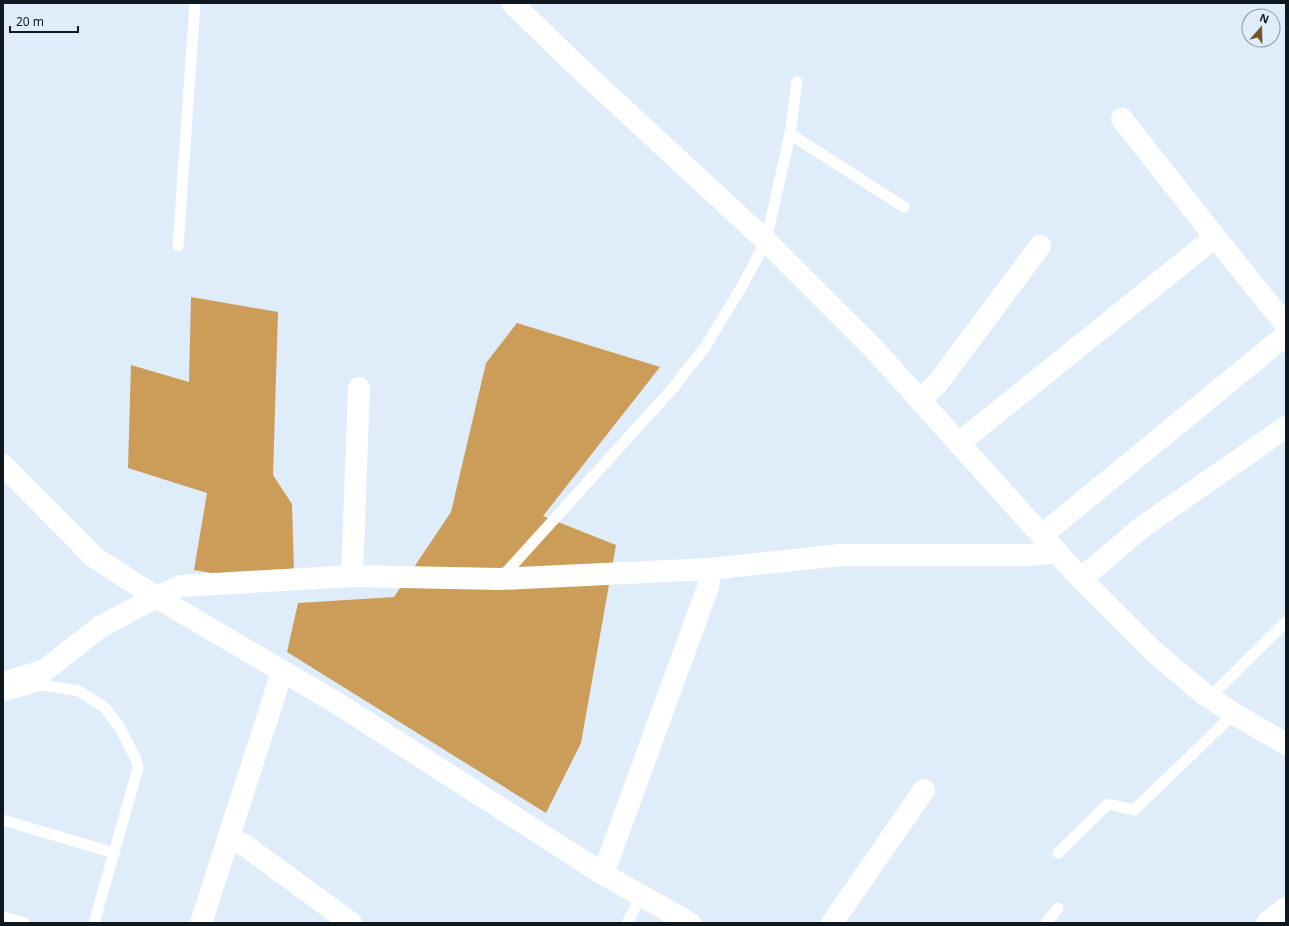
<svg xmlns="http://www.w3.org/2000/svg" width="1289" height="926" font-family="'Noto Sans',sans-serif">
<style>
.forest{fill:#cb9d58}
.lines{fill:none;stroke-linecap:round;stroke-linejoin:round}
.service{stroke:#fff;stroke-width:11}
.minor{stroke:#fff;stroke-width:22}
</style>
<rect width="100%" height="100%" fill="#dfedfa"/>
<g class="forest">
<polygon points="191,297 278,312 273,475 292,504 294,571 223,575 194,570 207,493 128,468 131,365 189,382"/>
<polygon points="517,323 660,367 543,516 616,545 581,743 546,813 287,652 298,603 394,597 451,512 486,363"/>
</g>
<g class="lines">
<g class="service">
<polyline points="790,134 904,207"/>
<polyline points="178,246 195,3"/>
<polyline points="501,578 673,388 705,347 741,288 766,241 790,134 797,82"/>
<polyline points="3,696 42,685 79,691 104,707 119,726 136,759 138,768 94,923"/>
<polyline points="1210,697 1286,622"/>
<polyline points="3,820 114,853"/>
<polyline points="1058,853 1108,804 1134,810 1234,714"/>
<polyline points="3,917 24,923"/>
<polyline points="627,923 641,896"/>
<polyline points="1046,923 1058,908"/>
</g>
<g class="minor">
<polyline points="512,3 579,68 766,241 874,349 1081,579 1152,650 1204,694 1234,714 1286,744"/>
<polyline points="1122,119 1215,237 1286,325"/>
<polyline points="920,400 937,384 1040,246"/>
<polyline points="959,443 1215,237"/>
<polyline points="3,465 94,557 156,597 340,705 603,874 690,923"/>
<polyline points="1042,535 1286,335"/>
<polyline points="352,576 359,388"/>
<polyline points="1081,579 1141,528 1286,427"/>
<polyline points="3,683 45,670 100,627 156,597 181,586 352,576 500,579 710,569 841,555 1032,555 1057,552"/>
<polyline points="228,839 243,844 351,923"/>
<polyline points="603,874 708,587 710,569"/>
<polyline points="201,923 282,672"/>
<polyline points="832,923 924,790"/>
<polyline points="1267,923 1286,908"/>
</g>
</g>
<rect width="1289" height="926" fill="none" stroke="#0f171f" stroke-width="8"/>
<g transform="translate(1261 28) rotate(20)"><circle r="19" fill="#dfedfa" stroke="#8c97a2"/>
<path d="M0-3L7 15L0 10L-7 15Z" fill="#74562a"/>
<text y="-6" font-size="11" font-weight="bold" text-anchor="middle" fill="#0f171f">N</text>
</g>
<path d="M10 26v6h68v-6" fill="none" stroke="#0f171f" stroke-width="2"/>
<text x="16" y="26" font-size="12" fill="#0f171f" stroke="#dfedfa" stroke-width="3" paint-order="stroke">20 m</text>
</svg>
